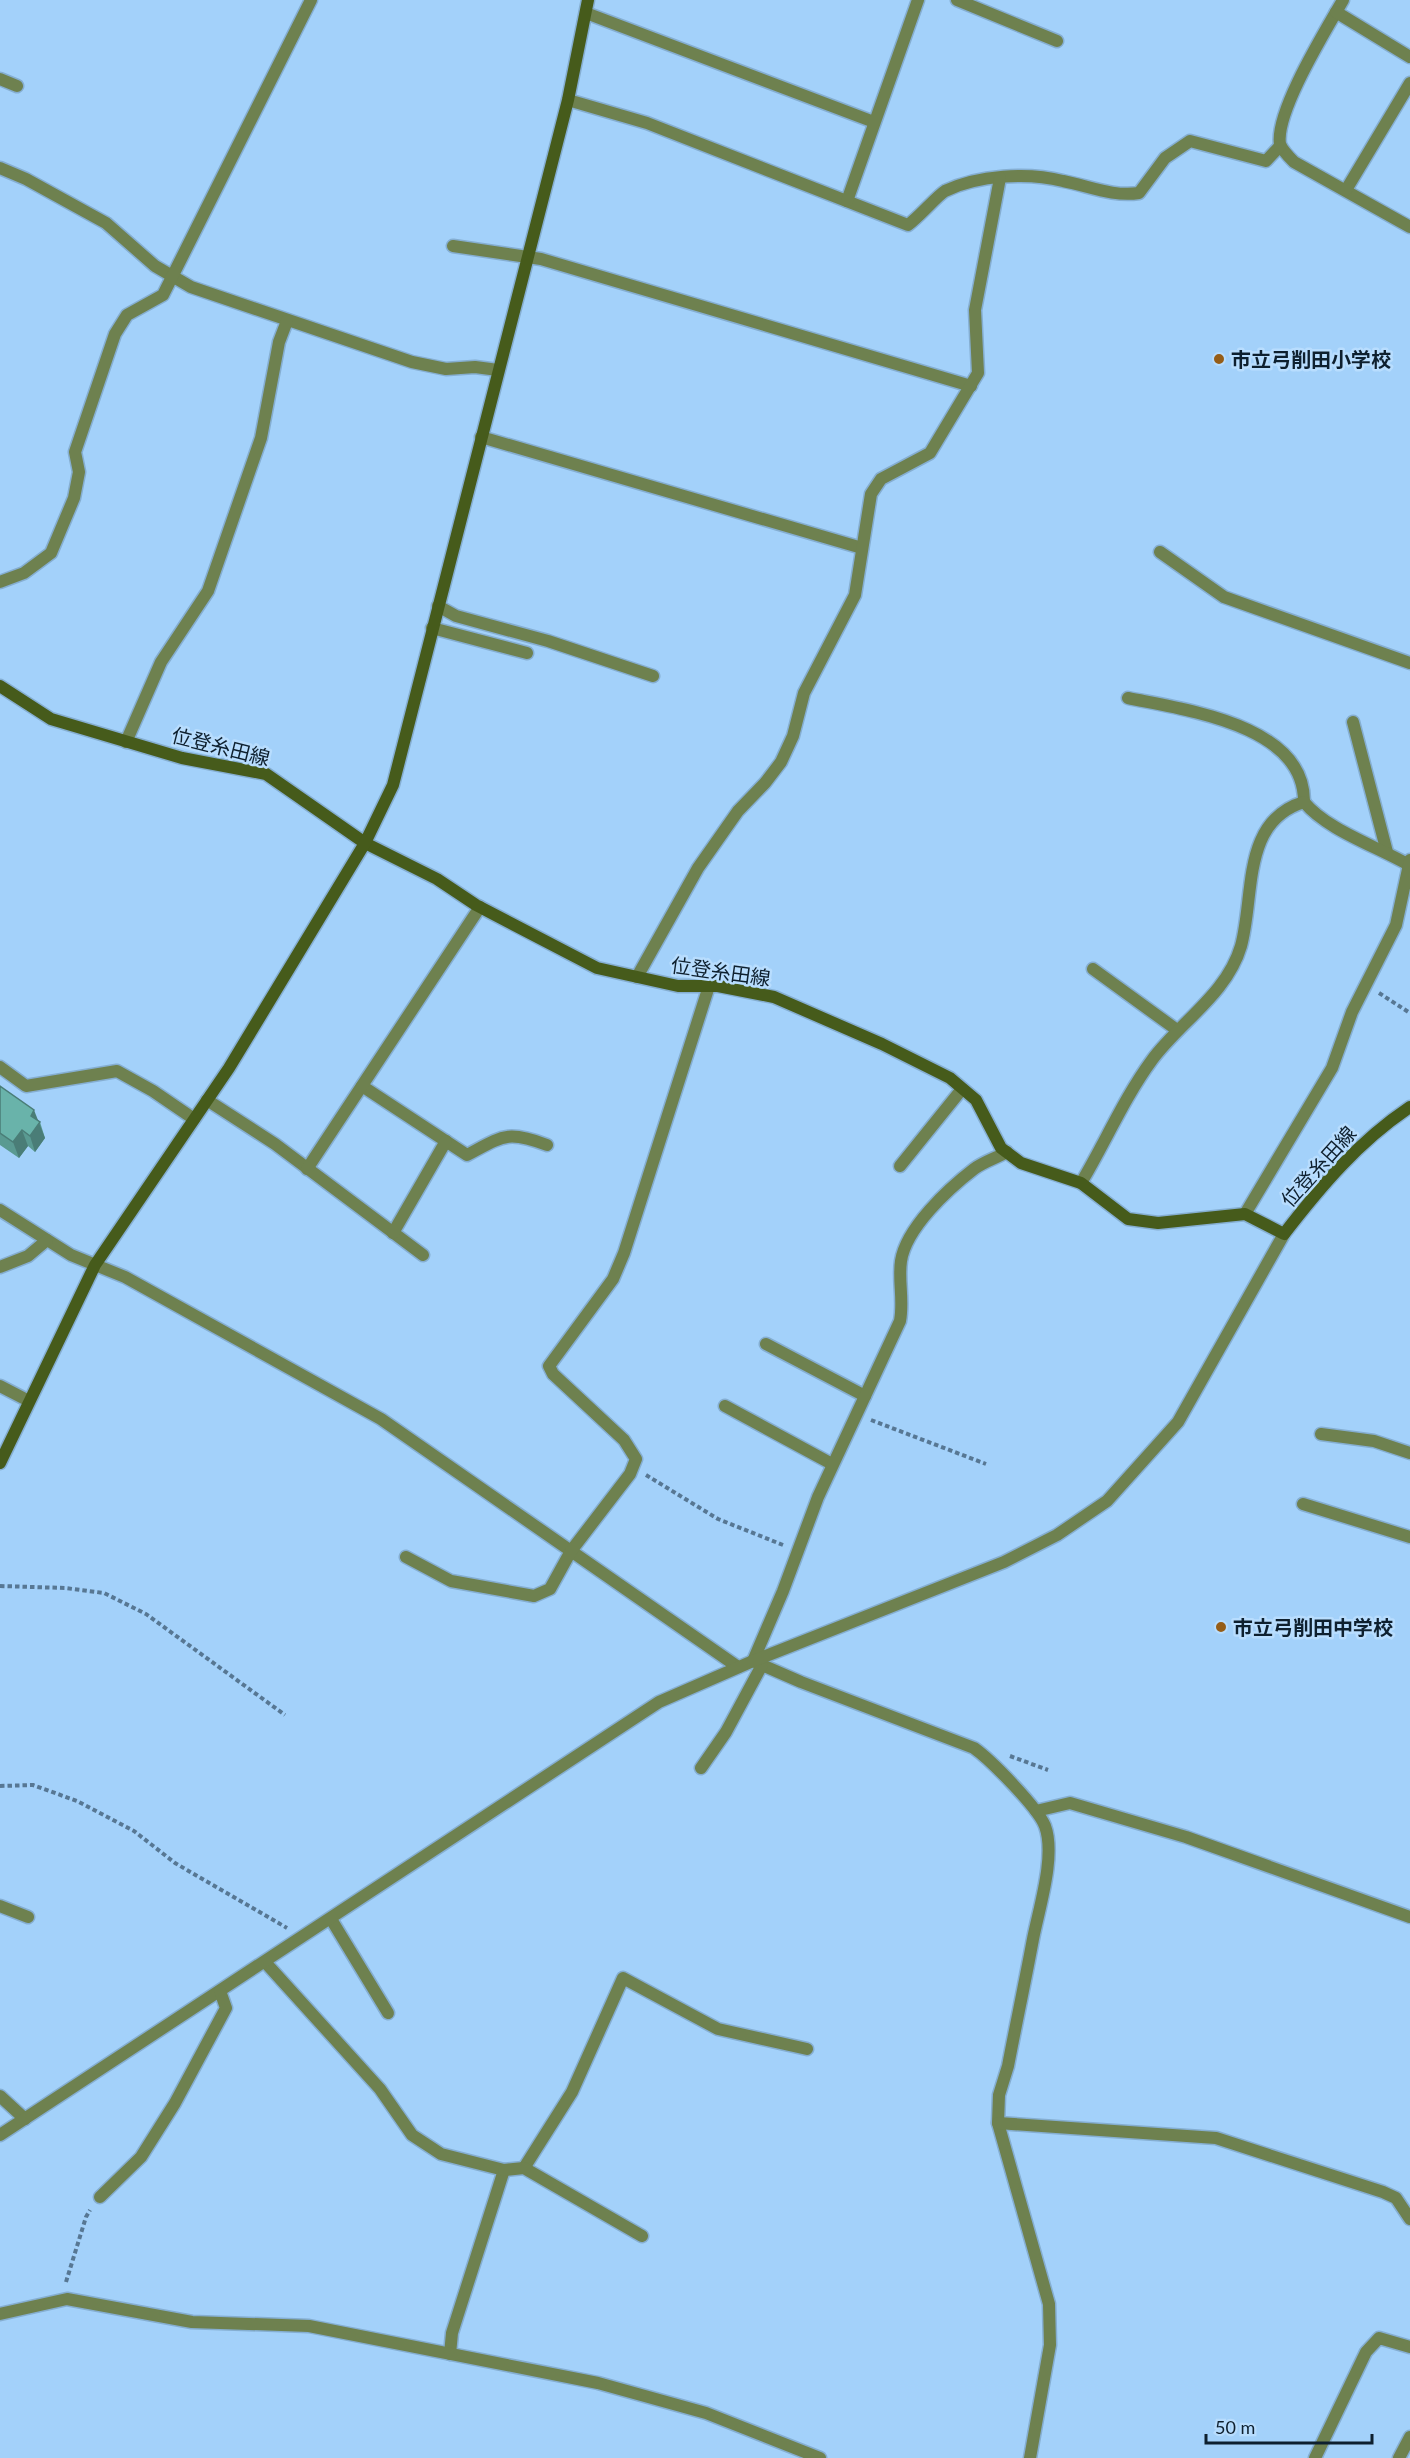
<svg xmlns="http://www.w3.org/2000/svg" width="1410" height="2458" font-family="Lato,'Noto Sans JP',sans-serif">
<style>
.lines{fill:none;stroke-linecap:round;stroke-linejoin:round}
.lane-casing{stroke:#85aed1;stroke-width:15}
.street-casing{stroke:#85aed1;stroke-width:15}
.secondary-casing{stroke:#85aed1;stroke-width:15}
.path{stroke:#577793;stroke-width:4;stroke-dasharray:4.5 3;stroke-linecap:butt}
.lane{stroke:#6e814f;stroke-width:12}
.street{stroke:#6e814f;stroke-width:12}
.secondary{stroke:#465b1b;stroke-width:12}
.wall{fill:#5a9a92}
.shaded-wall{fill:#4a7d77}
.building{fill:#69b3aa;stroke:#4a7d77;stroke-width:1.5}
.poi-dot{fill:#955d17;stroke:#b8ddfe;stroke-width:2}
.labels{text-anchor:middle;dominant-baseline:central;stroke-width:5;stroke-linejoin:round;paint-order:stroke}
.poi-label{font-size:20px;font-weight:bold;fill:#0e202f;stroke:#b8ddfe;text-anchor:start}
.street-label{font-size:20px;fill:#0e202f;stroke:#b8ddfe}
</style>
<rect width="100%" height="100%" fill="#a3d1fa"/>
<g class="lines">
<defs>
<g id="lane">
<polyline points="1160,552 1224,597 1410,663"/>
<polyline points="1353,722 1387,852"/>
<polyline points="1093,969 1177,1030"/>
<polyline points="0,1067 26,1086 117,1071 153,1091 194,1119"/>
<polyline points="900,1166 962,1089"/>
<polyline points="766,1344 865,1396"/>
<polyline points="0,1386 29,1401"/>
<polyline points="725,1406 832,1464"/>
<polyline points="1303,1504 1410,1537"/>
<polyline points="0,2096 25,2119"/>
</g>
<g id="street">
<polyline points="957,0 1057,41"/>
<path d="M1343,0C1326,30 1275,112 1280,144C1282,150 1289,157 1294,162L1410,227"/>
<polyline points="1336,12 1410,57"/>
<polyline points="586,13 874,122"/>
<polyline points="0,79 17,86"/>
<path d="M568,100L647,123L908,225C920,216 937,196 945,191C978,175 1028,172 1063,181C1089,186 1113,197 1139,193L1165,158L1190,141L1266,161L1280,146"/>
<polyline points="0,168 26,179 106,223 155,266 191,287 412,362 446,369 475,367 498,370"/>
<polyline points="1346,190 1410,83"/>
<polyline points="847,201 918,0"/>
<polyline points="453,246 541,259 971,386"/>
<polyline points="481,437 862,548"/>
<polyline points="0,582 24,573 51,553 74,498 79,472 75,452 115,334 127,315 163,295 311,0"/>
<polyline points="438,606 456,616 548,641 653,676"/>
<polyline points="432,628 527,653"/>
<path d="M1128,698C1186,710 1305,725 1304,802"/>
<polyline points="126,742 161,662 208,591 261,438 279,342 287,321"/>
<polyline points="637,977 698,868 738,811 765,783 781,762 793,736 804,693 855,595 871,494 881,479 930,453 978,373 975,310 1000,178"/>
<path d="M362,1086L467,1155C503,1136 507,1130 547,1145"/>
<polyline points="207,1100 275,1144 423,1255"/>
<polyline points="307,1169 480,907"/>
<path d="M1081,1183C1105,1143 1124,1098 1152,1060C1180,1022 1227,994 1241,946C1255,895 1241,821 1304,802C1327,830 1376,846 1409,865"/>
<polyline points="0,1210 71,1255 125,1277 381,1419 738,1667"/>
<polyline points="1245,1214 1332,1068 1352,1012 1396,925 1410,860"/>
<polyline points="393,1233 446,1141"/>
<polyline points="0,1267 28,1256 47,1240"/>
<polyline points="1321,1434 1374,1441 1410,1453"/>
<polyline points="406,1557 451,1581 534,1596 550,1589 571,1551 630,1474 636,1459 624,1440 553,1374 549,1366 613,1279 624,1253 709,986"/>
<path d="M753,1661L801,1682L974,1748C991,1760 1038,1808 1045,1826C1056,1856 1039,1908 1033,1939C1025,1982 1016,2024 1008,2066L999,2095L998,2123L1049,2304L1050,2345L1030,2458"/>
<path d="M753,1661L783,1591L818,1497L900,1321C904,1300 898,1281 901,1261C906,1228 948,1189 974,1169C983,1162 996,1158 1007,1152"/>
<polyline points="701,1768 726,1732 762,1665"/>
<polyline points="1036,1811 1070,1803 1186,1837 1410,1917"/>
<polyline points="0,1906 28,1917"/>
<polyline points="331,1919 388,2013"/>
<polyline points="265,1962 380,2089 412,2135 441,2154 504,2170 452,2333 450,2354"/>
<polyline points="998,2123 1216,2138 1383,2192 1396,2198 1410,2219"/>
<polyline points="0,2135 659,1702 753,1661 1004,1562 1057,1535 1107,1501 1178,1422 1284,1234"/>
<polyline points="524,2168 572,2092 623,1978 718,2029 807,2049"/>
<polyline points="504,2170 524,2168 642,2236"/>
<polyline points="100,2197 141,2157 175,2103 226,2008 220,1991"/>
<polyline points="0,2314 67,2299 192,2322 309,2326 598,2383 706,2413 820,2458"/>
<polyline points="1315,2458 1366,2352 1379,2338 1410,2347"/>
<polyline points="1399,2458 1410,2437"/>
</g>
<g id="secondary">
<path d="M0,686L51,719L182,758L266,774L365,843L437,879L476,905L597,968L678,986H718L774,997L882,1044L950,1078L976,1100L1001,1148L1021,1163L1081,1183L1128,1219L1158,1223L1245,1214L1284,1234C1321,1186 1359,1141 1410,1107"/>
<polyline points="0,1463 95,1265 229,1068 365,843 393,785 568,100 588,0"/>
</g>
</defs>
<use href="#lane" class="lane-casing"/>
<use href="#street" class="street-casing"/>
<use href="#secondary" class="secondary-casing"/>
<g class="path">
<polyline points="1379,993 1410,1013"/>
<polyline points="871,1420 986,1464"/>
<polyline points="646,1475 718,1519 783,1545"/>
<polyline points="0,1586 65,1588 104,1593 146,1614 285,1715"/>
<polyline points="1010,1756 1048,1770"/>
<polyline points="0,1786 33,1785 77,1801 134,1831 175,1863 287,1928"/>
<polyline points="66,2282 86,2217 90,2210"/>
</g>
<use href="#lane" class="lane"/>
<use href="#street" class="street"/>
<use href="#secondary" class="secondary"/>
</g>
<polygon class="wall" points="0,1086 40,1122 45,1138 35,1152 28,1146 19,1158 0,1145"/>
<g class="shaded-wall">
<polygon points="34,1110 45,1138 35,1152 30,1136 31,1116"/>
<polygon points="22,1130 28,1146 19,1158 13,1142"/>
</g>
<polygon class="building" points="0,1086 34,1110 31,1116 40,1122 30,1136 22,1130 13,1142 0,1133"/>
<g class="poi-dot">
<circle cx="1219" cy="359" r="6"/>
<circle cx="1221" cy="1627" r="6"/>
</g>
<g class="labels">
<g class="poi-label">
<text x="1231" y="359">市立弓削田小学校</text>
<text x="1233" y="1627">市立弓削田中学校</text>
</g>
<g class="street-label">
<text transform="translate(221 746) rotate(14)">位登糸田線</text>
<text transform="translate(721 971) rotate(8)">位登糸田線</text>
<text transform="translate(1318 1166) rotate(-48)">位登糸田線</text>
</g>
</g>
<path d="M1206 2434v9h166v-9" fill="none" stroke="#0e202f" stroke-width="3"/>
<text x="1215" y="2434" font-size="18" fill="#0e202f" stroke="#b8ddfe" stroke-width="4.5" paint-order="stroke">50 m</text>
</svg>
